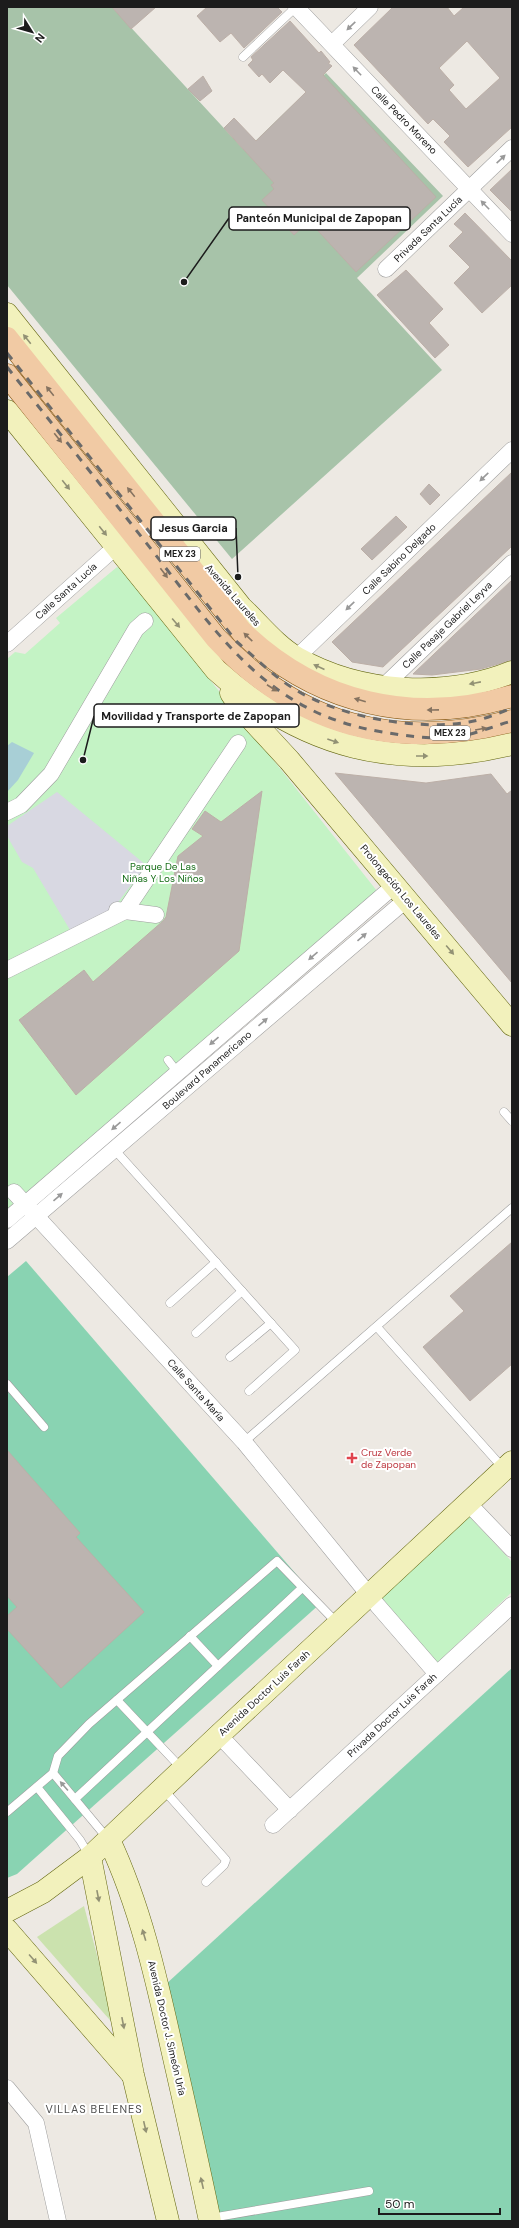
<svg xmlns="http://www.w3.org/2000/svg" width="519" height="2228" font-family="'DM Sans',sans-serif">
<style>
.grass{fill:#cbe2ae}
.cemetery{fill:#a7c3a9}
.park{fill:#c4f3c5}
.pitch{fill:#89d3b2}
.plaza{fill:#d8d8e2}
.water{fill:#a8cfd6}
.building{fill:#bcb4b0;stroke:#bcafa7;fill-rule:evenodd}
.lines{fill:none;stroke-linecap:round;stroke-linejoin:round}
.lane-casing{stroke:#9d9d9d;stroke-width:9}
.street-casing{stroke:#9d9d9d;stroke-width:17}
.secondary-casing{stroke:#636610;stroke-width:23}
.primary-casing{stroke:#855610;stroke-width:23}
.lane{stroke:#fff;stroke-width:8}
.street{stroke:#fff;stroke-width:16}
.secondary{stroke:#f2f1bc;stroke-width:22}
.primary{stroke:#f1caa4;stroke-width:22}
.rail{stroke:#6a6a6a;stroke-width:3;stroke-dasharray:8 8;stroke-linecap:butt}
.oneway{fill:#999}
.oneway2{fill:#929174}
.oneway3{fill:#867360}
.health-dot{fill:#e0444e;stroke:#fff;stroke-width:1.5}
.labels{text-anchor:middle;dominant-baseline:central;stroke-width:4;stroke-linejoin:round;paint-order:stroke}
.shield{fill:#fff;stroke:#606060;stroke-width:1}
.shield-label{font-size:9px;font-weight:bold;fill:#1c1c1c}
.street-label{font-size:10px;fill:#1c1c1c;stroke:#fff}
.park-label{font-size:10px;fill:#176e18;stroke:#fff}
.health-label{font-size:10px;fill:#be3a42;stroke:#fff;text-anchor:start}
.neighbourhood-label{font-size:11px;letter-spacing:1px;fill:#4f4f4f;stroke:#fff}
.leader{fill:none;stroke:#1c1c1c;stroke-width:1.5}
.callout-dot{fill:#1c1c1c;stroke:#fff;stroke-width:1.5}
.callout{fill:#fff;stroke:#1c1c1c;stroke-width:1.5}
.callout-label{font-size:11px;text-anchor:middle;font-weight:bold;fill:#1c1c1c}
</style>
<rect width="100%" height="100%" fill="#ede9e3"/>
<polygon class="grass" points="84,1906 116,2027 37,1937"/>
<polygon class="cemetery" points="7,7 112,7 245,151 326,73 443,196 357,278 442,370 232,559 7,285"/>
<g class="park">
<polygon points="117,567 124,571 377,891 7,1217 7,659 15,652 25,654 60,623 56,618"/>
<polygon points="468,1515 512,1562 512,1592 436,1664 376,1600"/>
</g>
<g class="pitch">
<polygon points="26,1261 321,1603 17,1874 7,1878 7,1277"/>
<polygon points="512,1668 512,2221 217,2221 165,1985"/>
</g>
<polygon class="plaza" points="57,792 146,865 113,909 70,930 33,868 22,862 7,836 7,826"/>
<polygon class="water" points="12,742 34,753 18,780 7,792 7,746"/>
<g class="building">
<polygon points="112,7 156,7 131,29"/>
<polygon points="207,7 277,7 282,12 244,48 231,33 220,42 197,16"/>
<path d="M393,7H447L454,16L464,7H512V127L468,167L444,142L450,136L433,119L428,124L354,45ZM467,41L500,78L466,109L449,90L454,85L439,68Z"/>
<polygon points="290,21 319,53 321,51 330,62 328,63 332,66 323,75 436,197 356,272 309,221 294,235 262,200 274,189 271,185 274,183 224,128 234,118 256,141 306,92 283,70 270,83 262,74 259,77 248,65 253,60 251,57"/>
<polygon points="203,76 212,91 200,101 188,89"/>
<polygon points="512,169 512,212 490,190"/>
<polygon points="465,213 512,261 512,285 482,313 454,283 470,267 449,246 463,232 454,224"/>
<polygon points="406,270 443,309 429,323 449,345 435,358 377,295"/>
<polygon points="512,472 512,546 383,667 352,662 332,642"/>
<polygon points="429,484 440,495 430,505 420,494"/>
<polygon points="396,516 407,527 372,560 361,549"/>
<polygon points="512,580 512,660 481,669 432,675 413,674"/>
<polygon points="335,773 426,783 491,774 507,794 512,790 512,983"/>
<polygon points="262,791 239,951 76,1095 19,1020 84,970 93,982 163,921 166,917 178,856 203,836 192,829 205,811 221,822"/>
<polygon points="512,1242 512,1364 470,1401 423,1347 464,1311 450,1296"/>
<polygon points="7,1450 80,1533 76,1537 144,1612 61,1688 7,1629 7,1616 17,1607 7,1596"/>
</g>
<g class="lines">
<defs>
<g id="lane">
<polyline points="243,57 296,7"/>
<polyline points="168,1060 178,1073"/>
<polyline points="504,1112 512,1121"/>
<polyline points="114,1149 295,1350 249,1391"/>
<polyline points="170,1303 216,1262"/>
<polyline points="377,1327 503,1468"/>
<polyline points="196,1333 242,1291"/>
<polyline points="230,1357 271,1323"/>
<polyline points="7,1384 44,1427"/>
<polyline points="244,1442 512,1208"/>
<polyline points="190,1636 218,1666"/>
<polyline points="117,1700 182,1769"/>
<polyline points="53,1773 108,1839"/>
<polyline points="37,1787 80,1840 90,1857"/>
<polyline points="163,1789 226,1860 224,1865 206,1882"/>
<polyline points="75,1799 302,1588"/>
<polyline points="7,1812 53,1773 58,1756 89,1724 277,1561 337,1623"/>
<polyline points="211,2218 369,2191"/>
</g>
<g id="street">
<polyline points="296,7 512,234"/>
<polyline points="332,44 370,7"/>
<polyline points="386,269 512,148"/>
<polyline points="7,644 111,551 136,536 162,515"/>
<polyline points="290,664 512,450"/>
<polyline points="383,687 512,563"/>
<polyline points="7,812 21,805 51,774 136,629 145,621"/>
<polyline points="117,910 156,915"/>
<polyline points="7,970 125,911 238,743"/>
<polyline points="14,1192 244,1442 378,1606 437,1674"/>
<polyline points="7,1220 395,885"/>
<polyline points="7,1241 407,899"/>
<polyline points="468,1503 512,1549"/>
<polyline points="219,1735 290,1810"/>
<polyline points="273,1825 512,1605"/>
<polyline points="7,2088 36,2123 58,2221"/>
</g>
<g id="secondary">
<path d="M7,314L241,607C259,624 276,646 297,658C360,694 445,699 512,672"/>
<path d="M7,411L216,670C303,748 398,772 512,744"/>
<polyline points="231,693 241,708 289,760 512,1025"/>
<path d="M109,1840C140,1906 156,1977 172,2049C185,2106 198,2164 210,2221"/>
<polyline points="90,1857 133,2075 168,2221"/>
<polyline points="7,1911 43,1892 90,1857 219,1735 512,1462"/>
<polyline points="7,1930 132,2074"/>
</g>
<g id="primary">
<path d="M7,338L242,632C317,704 414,726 512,696"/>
<path d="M7,375L216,638C299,727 396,751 512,721"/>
</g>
</defs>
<use href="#lane" class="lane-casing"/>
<use href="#street" class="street-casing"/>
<use href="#secondary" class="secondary-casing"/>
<use href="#primary" class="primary-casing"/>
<use href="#lane" class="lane"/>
<use href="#street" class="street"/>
<use href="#secondary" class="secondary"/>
<use href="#primary" class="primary"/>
<g class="rail">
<path d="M7,353L237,642C256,658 274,677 296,690C340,717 418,731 469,722C483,720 499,713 512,708"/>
<path d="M7,367C55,427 103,488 151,549C218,634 267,714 383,732C407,736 433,740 457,737C475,734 494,726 512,721"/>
</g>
</g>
<defs><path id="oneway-solid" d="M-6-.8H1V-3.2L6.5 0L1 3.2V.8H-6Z"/></defs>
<g class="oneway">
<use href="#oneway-solid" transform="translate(351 26) rotate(136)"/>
<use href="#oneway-solid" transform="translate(357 71) rotate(-134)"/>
<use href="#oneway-solid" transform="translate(501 159) rotate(-43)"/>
<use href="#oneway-solid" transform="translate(485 205) rotate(-134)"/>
<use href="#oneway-solid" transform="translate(484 477) rotate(136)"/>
<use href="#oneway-solid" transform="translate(350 606) rotate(136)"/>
<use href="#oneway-solid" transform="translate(362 937) rotate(-41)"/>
<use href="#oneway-solid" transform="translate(313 956) rotate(139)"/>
<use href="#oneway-solid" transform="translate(263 1022) rotate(-41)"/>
<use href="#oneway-solid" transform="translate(214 1041) rotate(139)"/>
<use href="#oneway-solid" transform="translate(116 1126) rotate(139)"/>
<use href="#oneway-solid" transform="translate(58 1197) rotate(-41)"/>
<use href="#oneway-solid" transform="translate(64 1786) rotate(-131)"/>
</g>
<g class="oneway2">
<use href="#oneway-solid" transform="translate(27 339) rotate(-129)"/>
<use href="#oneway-solid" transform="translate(66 485) rotate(51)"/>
<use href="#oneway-solid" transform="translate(103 531) rotate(51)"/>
<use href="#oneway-solid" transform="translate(176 623) rotate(50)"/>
<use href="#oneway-solid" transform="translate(319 667) rotate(-156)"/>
<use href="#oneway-solid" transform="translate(475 683) rotate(169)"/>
<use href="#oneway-solid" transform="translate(333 741) rotate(19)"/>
<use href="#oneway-solid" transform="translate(422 756)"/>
<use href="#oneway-solid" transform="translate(450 950) rotate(50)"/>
<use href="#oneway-solid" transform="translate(98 1896) rotate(79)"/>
<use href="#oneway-solid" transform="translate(144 1935) rotate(-107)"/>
<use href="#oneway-solid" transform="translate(33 1959) rotate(49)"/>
<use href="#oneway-solid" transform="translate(123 2023) rotate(79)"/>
<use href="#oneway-solid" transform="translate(145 2127) rotate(77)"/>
<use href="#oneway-solid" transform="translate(202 2183) rotate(-103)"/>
</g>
<g class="oneway3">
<use href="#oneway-solid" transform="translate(50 391) rotate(-129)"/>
<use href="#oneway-solid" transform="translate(58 438) rotate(51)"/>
<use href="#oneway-solid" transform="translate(131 492) rotate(-129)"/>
<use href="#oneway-solid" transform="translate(164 573) rotate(53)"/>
<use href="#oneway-solid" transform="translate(248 637) rotate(-136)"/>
<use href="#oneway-solid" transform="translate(272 688) rotate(33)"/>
<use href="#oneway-solid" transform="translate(360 700) rotate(-164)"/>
<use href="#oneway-solid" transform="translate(433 710) rotate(179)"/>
<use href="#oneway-solid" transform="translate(481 729) rotate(-10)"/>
</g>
<path class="health-dot" d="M350 1452h4v4h4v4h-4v4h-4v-4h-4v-4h4z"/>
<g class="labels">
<g class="shield">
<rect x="160" y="547" width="40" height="14" rx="3"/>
<rect x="430" y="726" width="40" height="14" rx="3"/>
</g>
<g class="shield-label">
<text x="180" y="554">MEX 23</text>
<text x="450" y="733">MEX 23</text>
</g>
<g class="street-label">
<text transform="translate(404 120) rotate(46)">Calle Pedro Moreno</text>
<text transform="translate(428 229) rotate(-44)">Privada Santa Lucía</text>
<text transform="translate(399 559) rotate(-44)">Calle Sabino Delgado</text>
<text transform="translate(66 591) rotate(-42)">Calle Santa Lucía</text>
<text transform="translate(233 595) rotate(49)">Avenida Laureles</text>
<text transform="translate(447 625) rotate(-44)">Calle Pasaje Gabriel Leyva</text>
<text transform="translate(401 892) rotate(50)">Prolongación Los Laureles</text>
<text transform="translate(207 1070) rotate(-41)">Boulevard Panamericano</text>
<text transform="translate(196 1390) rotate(48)">Calle Santa María</text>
<text transform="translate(264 1693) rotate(-43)">Avenida Doctor Luis Farah</text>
<text transform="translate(392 1715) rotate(-43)">Privada Doctor Luis Farah</text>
<text transform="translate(167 2028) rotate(77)">Avenida Doctor J. Simeón Uría</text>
</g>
<g class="park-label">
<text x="163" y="866">Parque De Las<tspan x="163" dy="12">Niñas Y Los Niños</tspan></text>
</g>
<g class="health-label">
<text x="361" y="1452">Cruz Verde<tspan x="361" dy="12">de Zapopan</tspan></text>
</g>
<g class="neighbourhood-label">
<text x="94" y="2109">VILLAS BELENES</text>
</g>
</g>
<path class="leader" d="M184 282L229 218M238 577L236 528M83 760L94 716"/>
<g class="callout-dot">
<circle cx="184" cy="282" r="4"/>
<circle cx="238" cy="577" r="4"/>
<circle cx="83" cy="760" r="4"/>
</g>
<g class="callout">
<rect x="229" y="207" width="181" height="23" rx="4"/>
<rect x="151" y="517" width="85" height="23" rx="4"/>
<rect x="94" y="704" width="205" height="23" rx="4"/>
</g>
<g class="callout-label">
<text x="319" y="222">Panteón Municipal de Zapopan</text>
<text x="193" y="532">Jesus Garcia</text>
<text x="196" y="720">Movilidad y Transporte de Zapopan</text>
</g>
<rect width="519" height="2228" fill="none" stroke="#1c1c1c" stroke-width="16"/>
<g transform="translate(32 32) rotate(127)" stroke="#ffffff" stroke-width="3" paint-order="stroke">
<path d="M0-3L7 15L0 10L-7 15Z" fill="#1c1c1c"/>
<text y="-6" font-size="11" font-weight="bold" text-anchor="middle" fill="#1c1c1c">N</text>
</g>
<path d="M379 2208v6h121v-6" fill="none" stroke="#1c1c1c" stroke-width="2"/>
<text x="385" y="2208" font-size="12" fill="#1c1c1c" stroke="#ffffff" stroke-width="3" paint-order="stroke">50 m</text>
</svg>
